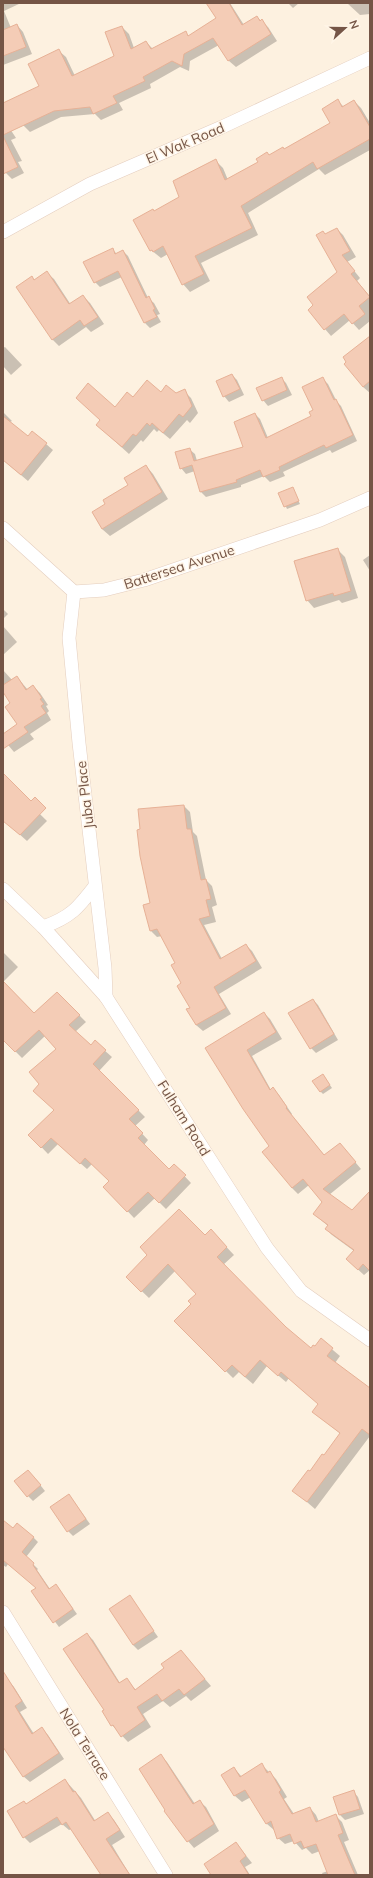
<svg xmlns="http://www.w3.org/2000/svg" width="373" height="1878" font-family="Mulish,sans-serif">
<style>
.shadow{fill:#0003}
.building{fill:#f4ccb6;stroke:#e7b196}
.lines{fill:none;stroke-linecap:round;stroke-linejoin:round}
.street-casing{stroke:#e4cebf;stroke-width:14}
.street{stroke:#fff;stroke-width:13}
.labels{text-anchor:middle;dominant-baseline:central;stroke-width:3;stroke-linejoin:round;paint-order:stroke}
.street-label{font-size:14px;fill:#755546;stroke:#fff5e7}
</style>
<rect width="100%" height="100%" fill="#fdf1e0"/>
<g class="shadow">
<polygon points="3,3 21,3 4,11 11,28 17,25 23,32 32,54 3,65"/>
<polygon points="214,3 230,3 244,25 257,17 268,27 277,41 236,67 229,61 219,45 190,61 189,71 180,67 150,84 151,88 119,103 123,110 101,120 95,114 61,117 30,132 23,125 40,87 59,51 66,57 75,76 115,57 122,27 129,34 134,48 146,42 153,49 185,33 189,36 217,19"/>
<polygon points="288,3 299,3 293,8"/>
<polygon points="347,3 370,3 370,14 360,15"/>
<polygon points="338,101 344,107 354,101 361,108 370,123 370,150 325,175 319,169 248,213 258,235 201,263 210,281 190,292 183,284 168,254 161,258 151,250 155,212 180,197 216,161 223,168 228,180 331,124"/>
<polygon points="3,118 16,138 11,140 22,161 18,162 24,173 12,179 3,170"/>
<polygon points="337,229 343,235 356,257 347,262 360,278 357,281 370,297 370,321 359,330 350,320 331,336 325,329 314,306 339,272 326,235"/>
<polygon points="112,249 117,254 123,251 128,256 148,298 154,303 160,314 157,315 161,322 150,328 145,323 122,277 100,287 95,282"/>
<polygon points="47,273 54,279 71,305 83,296 90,303 104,324 91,332 86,327 59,346 52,339 32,277 35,281"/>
<polygon points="370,343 370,393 363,387"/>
<polygon points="5,347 22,365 11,375 3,366 3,348"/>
<polygon points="232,375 237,380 244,395 229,402 224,396"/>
<polygon points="281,378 286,383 292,395 268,406 263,400"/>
<polygon points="323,379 328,384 337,402 341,406 357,441 332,453 330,450 283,472 285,476 270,482 264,476 241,485 241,487 206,497 201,492 195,471 186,474 181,468 189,449 195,454 197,461 244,448 255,414 260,419 268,438 313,416"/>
<polygon points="184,391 191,398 198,413 190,423 187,420 170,439 159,430 157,432 154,429 143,442 141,440 129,454 97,425 115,408 133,399 161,393 176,394"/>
<polygon points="3,412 12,421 10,422 28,438 46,444 53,450 28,481 3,460"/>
<polygon points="146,466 153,474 168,499 110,536 102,529 93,513 107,504 130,485"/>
<polygon points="292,488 300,504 287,509 280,494"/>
<polygon points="338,550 345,557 358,598 342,603 339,600 314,608 307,600"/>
<polygon points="370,555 370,571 363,560"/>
<polygon points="3,609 8,614 3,619"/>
<polygon points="3,626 17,642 3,655"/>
<polygon points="3,670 12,680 17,677 28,690 33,686 40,693 48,705 46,706 49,711 47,713 51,720 30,734 34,739 14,752 3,739 3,735 18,725 12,704 3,691"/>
<polygon points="3,778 47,821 27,841 9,825 3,815"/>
<polygon points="184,806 190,812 193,832 197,836 206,880 212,886 217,905 212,907 216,922 204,925 222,959 246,945 252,951 262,968 219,994 231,1014 203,1031 196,1025 188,1010 191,1008 176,963 162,936 157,937 151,931 151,904"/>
<polygon points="3,952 18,967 3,982 35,1014 57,993 86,1022 75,1032 91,1047 95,1042 112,1057 99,1071 145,1117 135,1126 148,1140 144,1145 169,1171 174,1165 191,1183 166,1209 155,1198 134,1218 105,1187 110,1181 92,1164 87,1169 58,1144 48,1154 30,1135 55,1110 40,1084 58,1049 45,1036 22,1058 6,1042 3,1033"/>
<polygon points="313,1000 318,1005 338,1040 316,1053 311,1048"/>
<polygon points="264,1013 270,1019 282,1039 252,1056 271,1090 273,1089 279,1095 292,1114 291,1115 325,1156 345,1150 361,1169 329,1195 352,1211 370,1192 370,1270 364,1275 353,1265 354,1251 332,1235 326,1229 328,1226 314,1214 323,1202 309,1185 298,1194 292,1188 271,1146 207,1049"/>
<polygon points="323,1075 332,1088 323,1094 320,1091"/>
<polygon points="205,1237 218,1238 234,1255 223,1265 285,1328 311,1349 315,1347 321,1340 340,1356 335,1363 370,1395 370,1436 315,1509 293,1490 324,1456 341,1434 313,1412 319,1404 289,1378 286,1382 267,1366 253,1384 239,1372 233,1378 175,1321 192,1304 197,1294 176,1270 149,1298 127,1277"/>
<polygon points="33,1476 45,1491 33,1501 28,1496"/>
<polygon points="69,1495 90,1524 73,1536 68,1531"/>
<polygon points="3,1524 33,1537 38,1542 26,1557 38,1569 37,1570 50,1589 56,1585 77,1614 59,1627 32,1591 37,1588 8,1564 6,1567 3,1565"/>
<polygon points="130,1597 158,1637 138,1650 133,1645"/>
<polygon points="87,1634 93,1640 120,1683 126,1679 136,1690 165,1668 181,1651 211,1686 191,1701 186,1696 170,1707 163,1701 143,1714 151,1727 128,1742 112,1725 106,1710"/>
<polygon points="8,1680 14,1687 27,1708 20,1712 34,1734 42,1729 48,1735 64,1759 30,1782 23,1776 3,1745 3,1682"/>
<polygon points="161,1756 167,1762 195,1804 199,1801 206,1807 219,1831 194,1848 188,1841"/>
<polygon points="262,1765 276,1779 287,1797 284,1799 294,1814 310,1808 316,1815 319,1822 336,1816 342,1822 349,1840 344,1842 358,1875 323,1875 322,1873 328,1871 320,1851 312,1854 306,1848 302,1850 294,1841 285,1844 278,1838 275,1829 274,1830 267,1824 251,1797 242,1802 235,1796 223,1775 234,1768 242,1777"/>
<polygon points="65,1780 81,1798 96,1822 108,1814 114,1820 125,1837 112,1845 130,1875 102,1875 72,1829 69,1830 62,1824 30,1843 24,1837 27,1805"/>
<polygon points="353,1791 358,1797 364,1814 345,1820 340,1815"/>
<polygon points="236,1843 252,1863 245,1867 250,1875 213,1875"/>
</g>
<g class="building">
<polygon points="206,3 229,3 242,25 257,16 260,21 262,19 271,34 228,61 213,38 184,54 182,66 172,61 143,77 145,81 113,96 117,103 93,114 90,107 54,111 3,135 3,103 39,86 28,64 59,49 72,76 114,56 105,32 122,26 131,49 146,41 151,49 186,31 188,36 216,18"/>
<polygon points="17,24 26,47 3,56 3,30"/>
<polygon points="338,99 342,107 354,100 370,127 370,139 317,169 313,162 241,206 252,228 195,256 204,274 182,285 163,246 153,252 152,250 150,251 133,220 153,209 154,211 179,197 173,181 216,159 225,180 258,162 256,159 267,152 269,155 283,147 284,149 330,123 322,109"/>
<polygon points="3,136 18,167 3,174"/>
<polygon points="337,228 350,251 342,255 355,271 351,274 370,297 359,306 365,314 352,324 344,314 324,330 308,310 313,305 307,297 337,272 316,235 323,231 325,234"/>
<polygon points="113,248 115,254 123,250 146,298 149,296 155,309 153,310 157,317 144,323 118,271 94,283 83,262"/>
<polygon points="47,271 69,304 83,295 98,317 84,326 80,320 52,340 16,287 32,276 34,280"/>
<polygon points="370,336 370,381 363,387 344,364 346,362 343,357"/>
<polygon points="232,374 240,389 223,397 216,381"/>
<polygon points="282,377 287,390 262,401 256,388"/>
<polygon points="323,377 334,400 336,399 353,435 326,448 324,445 279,467 280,470 263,477 260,470 236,480 237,482 200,492 192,465 180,469 175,452 190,448 194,461 243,447 234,422 255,413 266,438 311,416 309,412 313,410 302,387"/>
<polygon points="147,380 161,392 166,385 176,393 185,389 192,406 183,417 179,414 163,433 152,423 150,426 147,423 136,436 133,434 122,447 96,425 100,420 76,398 88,383 115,407 127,392 133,397"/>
<polygon points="3,416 28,436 32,431 47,443 21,475 3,460"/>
<polygon points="146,465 162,492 102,529 92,512 105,504 103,500 128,485 124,478"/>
<polygon points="293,487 299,501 284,507 278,493"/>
<polygon points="338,548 351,591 334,596 333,593 306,601 294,561"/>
<polygon points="17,676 26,690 33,685 42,698 40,699 44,704 41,706 46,713 24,727 28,732 3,749 3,734 17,724 5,707 10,703 3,692 3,685"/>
<polygon points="3,773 31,801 35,797 46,808 20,835 3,821"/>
<polygon points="184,805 187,829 191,829 201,880 206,879 211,899 206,900 210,916 199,919 220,959 246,944 256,961 214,987 226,1008 196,1025 186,1009 190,1008 177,986 181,983 171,965 175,963 157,929 150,931 143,905 150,903 140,856 137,830 140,829 138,809"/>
<polygon points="3,981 34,1013 57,992 80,1015 69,1025 91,1045 95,1040 106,1050 93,1064 139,1110 129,1119 143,1133 138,1138 169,1169 174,1164 186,1175 159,1203 148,1192 127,1212 103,1187 109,1181 85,1158 80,1164 51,1138 41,1148 28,1135 54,1110 33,1091 39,1084 29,1072 56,1049 39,1030 15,1052 3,1040"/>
<polygon points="313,999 334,1034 310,1049 288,1013"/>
<polygon points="264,1012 276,1032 247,1050 270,1090 273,1087 287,1107 286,1108 324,1155 340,1143 356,1162 323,1189 352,1210 370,1191 370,1271 363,1264 358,1270 346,1259 354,1250 325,1229 328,1225 313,1214 322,1202 303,1179 292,1188 262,1152 269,1146 243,1109 205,1048"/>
<polygon points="323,1074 330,1085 320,1092 312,1081"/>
<polygon points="179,1209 205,1235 211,1229 227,1247 217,1257 286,1327 311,1348 313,1345 315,1346 321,1338 333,1348 327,1356 370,1388 370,1435 362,1429 307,1502 292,1491 308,1470 310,1471 322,1454 324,1455 340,1433 312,1412 318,1404 281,1372 278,1376 260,1360 245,1377 232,1365 225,1372 174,1321 191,1304 188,1301 196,1294 168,1264 141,1292 126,1277 147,1255 140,1247"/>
<polygon points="28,1470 41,1485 27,1497 14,1481"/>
<polygon points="69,1494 86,1519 67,1532 50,1507"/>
<polygon points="3,1520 13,1528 17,1523 34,1537 22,1552 34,1563 33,1565 49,1589 56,1584 73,1609 53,1623 31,1591 36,1588 3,1560"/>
<polygon points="130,1595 154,1631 133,1645 109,1609"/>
<polygon points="87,1633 119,1683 127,1678 135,1690 164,1668 161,1664 181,1650 205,1679 184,1695 179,1689 162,1701 157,1694 137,1707 145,1720 121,1737 113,1725 111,1726 102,1711 104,1710 63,1649"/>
<polygon points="3,1671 22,1701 15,1706 32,1734 42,1727 59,1753 23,1777 3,1747"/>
<polygon points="161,1754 193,1804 200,1800 214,1824 187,1842 164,1811 165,1810 139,1769"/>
<polygon points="262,1763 267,1773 270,1771 281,1790 279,1792 292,1814 310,1807 316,1822 336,1814 343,1833 338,1835 355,1875 328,1875 316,1844 304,1848 301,1841 294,1844 290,1834 277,1839 271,1821 266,1824 245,1790 234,1796 221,1775 234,1767 240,1777"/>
<polygon points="65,1779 73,1792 75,1791 94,1821 108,1812 120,1830 106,1839 130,1875 101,1875 66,1822 62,1825 57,1817 23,1838 7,1811 24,1801 26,1804"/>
<polygon points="354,1790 360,1809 339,1815 333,1797"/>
<polygon points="236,1842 246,1856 240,1861 249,1875 211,1875 204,1864"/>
</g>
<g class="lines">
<defs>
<g id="street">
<polyline points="3,232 90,184 222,127 370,58"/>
<polyline points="3,528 74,592 104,590 144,580 320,520 370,498"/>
<polyline points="74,592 69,638 79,743 105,968 106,997"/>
<polyline points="3,889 43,927 106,997 267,1248 301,1291 370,1340"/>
<path d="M43,927C71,917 78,908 95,886"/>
<polyline points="3,1612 166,1875"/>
</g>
</defs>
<use href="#street" class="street-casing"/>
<use href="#street" class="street"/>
</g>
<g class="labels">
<g class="street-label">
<text transform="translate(185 143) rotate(-23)">El Wak Road</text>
<text transform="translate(179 567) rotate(-18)">Battersea Avenue</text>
<text transform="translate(85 795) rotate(-97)">Juba Place</text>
<text transform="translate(184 1118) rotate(58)">Fulham Road</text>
<text transform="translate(85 1744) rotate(58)">Nola Terrace</text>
</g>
</g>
<rect width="373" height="1878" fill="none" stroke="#755546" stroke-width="8"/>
<g transform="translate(345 28) rotate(69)" stroke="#fff5e7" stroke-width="3" paint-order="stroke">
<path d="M0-3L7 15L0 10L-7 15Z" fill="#755546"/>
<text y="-6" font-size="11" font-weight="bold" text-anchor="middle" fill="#755546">N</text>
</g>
</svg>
